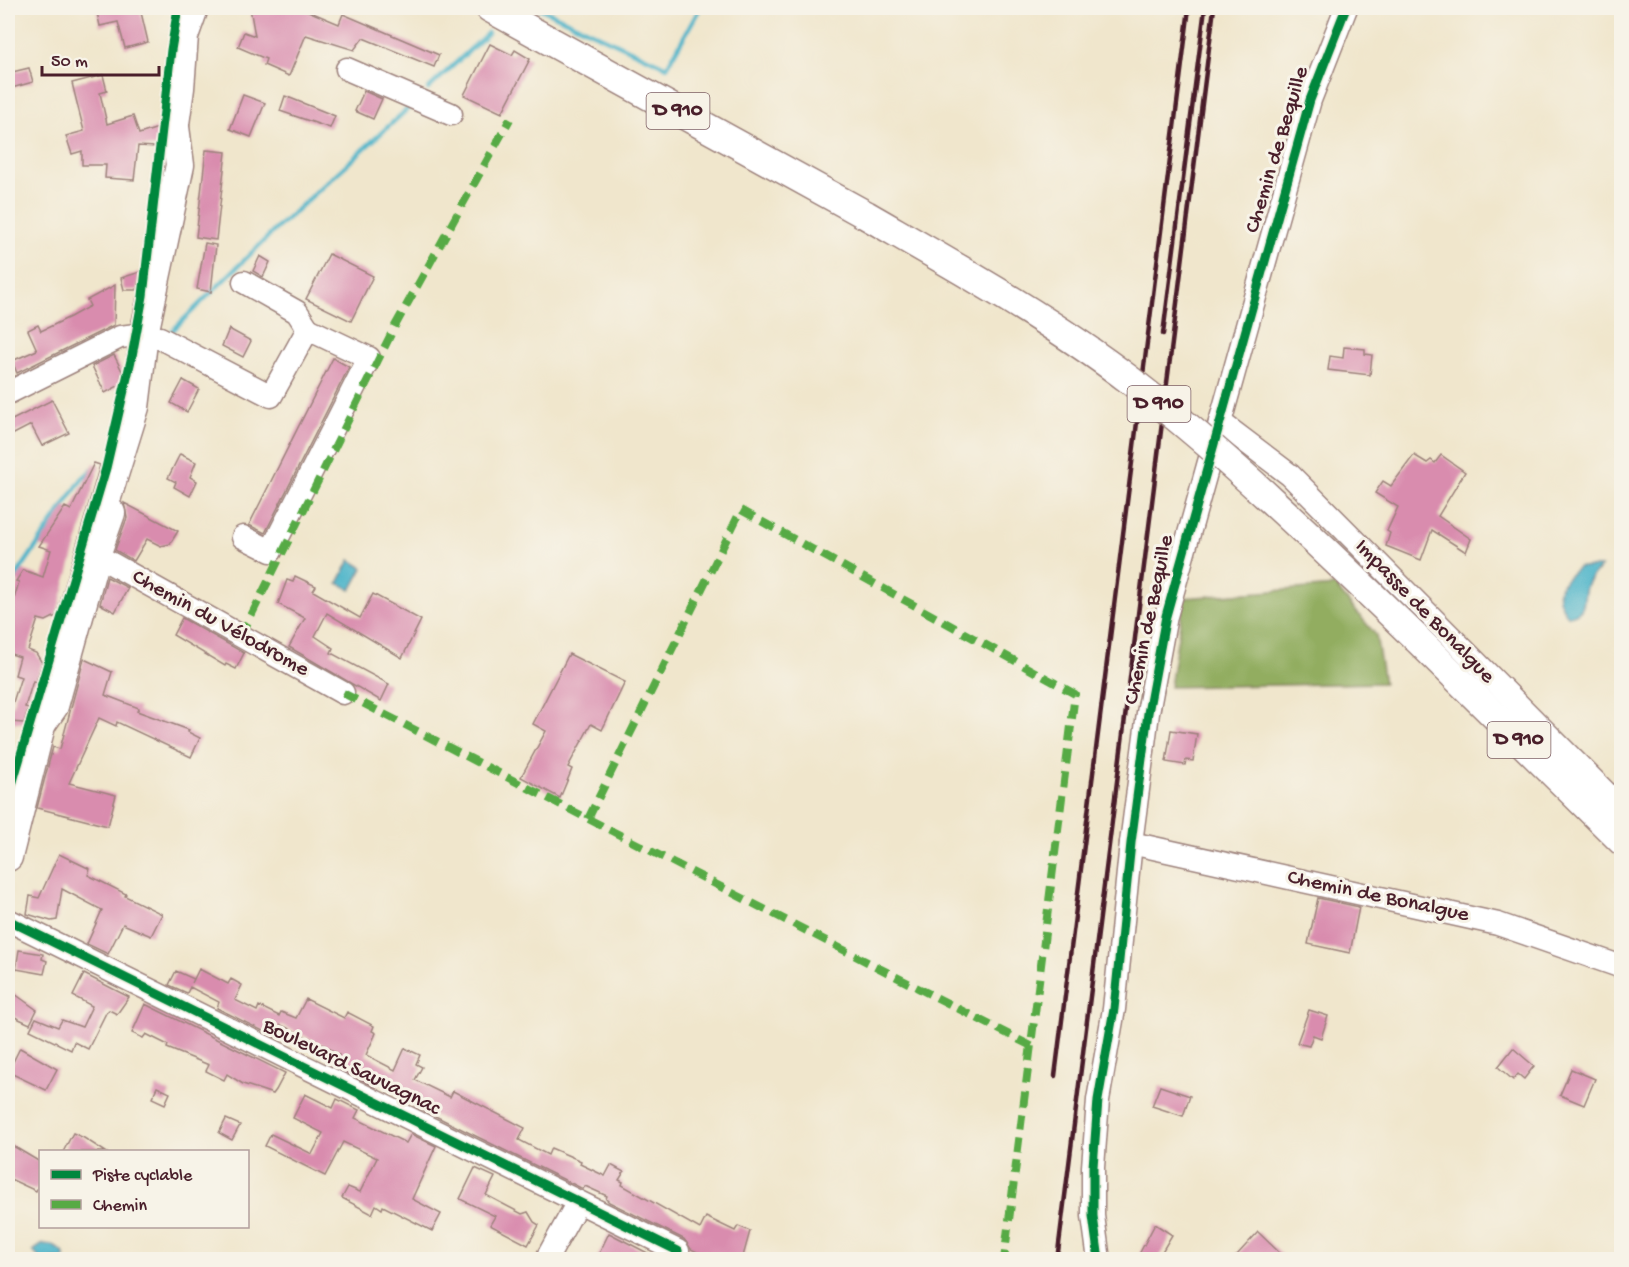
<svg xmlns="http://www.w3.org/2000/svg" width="1629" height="1267" font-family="'Gochi Hand',sans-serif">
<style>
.forest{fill:#92ad60;stroke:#6e6646;stroke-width:1.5}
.water{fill:#4bb4c9;stroke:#4a6a7a;stroke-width:1.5}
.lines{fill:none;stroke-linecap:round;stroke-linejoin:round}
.stream{stroke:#4bb4c9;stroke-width:4.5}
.building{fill:#d98cae}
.minor-casing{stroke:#9d827c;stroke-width:25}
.major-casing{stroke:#9d827c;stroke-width:31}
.minor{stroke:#fff;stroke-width:22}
.major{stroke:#fff;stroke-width:28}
.rail{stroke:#4a1f2b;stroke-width:4.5}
.major-bridge-casing{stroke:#9d827c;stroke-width:31;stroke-linecap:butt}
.major-bridge{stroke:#fff;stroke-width:28}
.quiet{stroke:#57aa44;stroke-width:8;stroke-dasharray:15 8;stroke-linecap:butt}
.cycleway-casing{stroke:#f7f3e8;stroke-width:13}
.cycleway{stroke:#00873e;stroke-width:9}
.labels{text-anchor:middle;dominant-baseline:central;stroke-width:6;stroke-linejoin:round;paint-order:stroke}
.shield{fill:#f7f3e8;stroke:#7e5f64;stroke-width:1.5}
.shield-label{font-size:21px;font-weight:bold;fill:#4a1f2b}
.street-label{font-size:22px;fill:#4a1f2b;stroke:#f7f3e8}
</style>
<rect width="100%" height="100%" fill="#f7f3e8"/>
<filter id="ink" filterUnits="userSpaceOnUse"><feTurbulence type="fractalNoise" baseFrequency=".0167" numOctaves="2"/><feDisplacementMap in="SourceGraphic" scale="12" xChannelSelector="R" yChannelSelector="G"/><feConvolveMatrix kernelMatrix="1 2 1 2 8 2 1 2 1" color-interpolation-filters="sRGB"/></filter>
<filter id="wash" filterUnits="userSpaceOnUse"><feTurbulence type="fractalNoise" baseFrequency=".008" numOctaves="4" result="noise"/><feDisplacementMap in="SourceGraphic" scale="24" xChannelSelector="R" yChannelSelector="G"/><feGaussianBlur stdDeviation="1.35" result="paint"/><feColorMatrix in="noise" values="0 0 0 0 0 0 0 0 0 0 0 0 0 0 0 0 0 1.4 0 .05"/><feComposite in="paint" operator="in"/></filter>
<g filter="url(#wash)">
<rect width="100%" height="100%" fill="#f0e6cc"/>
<polygon class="forest" points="1335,586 1376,635 1384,683 1170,687 1184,598"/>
<g class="water">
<polygon points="350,560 363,568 351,590 338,583"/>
<path d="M1579,567H1601C1597,571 1591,576 1588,582C1580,595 1591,613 1568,616C1551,593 1558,584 1579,567Z"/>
<polygon points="43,1244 52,1245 63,1252 65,1259 40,1259 33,1251"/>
</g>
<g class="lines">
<g class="stream">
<polyline points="539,8 667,67 700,8"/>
<polyline points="428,89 488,33"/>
<polyline points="172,331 278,227 413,104"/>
<polyline points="8,588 82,479 93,469"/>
</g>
</g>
<g id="blocks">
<g class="building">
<polygon points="96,8 140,8 148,42 125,48 118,22 100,26"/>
<polygon points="250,8 301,8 339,24 343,14 439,55 434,67 363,38 354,50 306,35 289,76 264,65 266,59 238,47 244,32 255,36"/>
<polygon points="490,44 512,55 515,50 530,59 502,113 464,95"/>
<polygon points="29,68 33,82 8,89 8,73"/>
<polygon points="103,75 107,91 100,93 107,124 133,116 139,134 158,128 156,147 138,146 134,180 105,178 106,165 82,165 82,151 72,154 66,136 84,131 72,83"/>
<polygon points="364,91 382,99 373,119 355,111"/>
<polygon points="243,95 265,103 251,137 230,129"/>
<polygon points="285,96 335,116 330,128 280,111"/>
<polygon points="206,150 226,152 216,240 196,237"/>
<polygon points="205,243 216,245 211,292 197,289"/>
<polygon points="329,254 373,276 351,321 306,299"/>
<polygon points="260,256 270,262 263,277 253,271"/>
<polygon points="140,272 137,290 124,290 121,278"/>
<polygon points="115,285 114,325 17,373 12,361 37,350 28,330 38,325 41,331 70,317 90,306 87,300"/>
<polygon points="229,329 251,341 243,357 222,346"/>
<polygon points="1344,347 1365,349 1365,354 1372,355 1370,375 1328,370 1330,356 1343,358"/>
<polygon points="114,355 122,371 120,385 105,393 92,366"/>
<polygon points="333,358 349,367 265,533 249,525"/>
<polygon points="183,380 199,389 187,412 171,403"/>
<polygon points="52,400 69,433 42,446 31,425 8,437 8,422"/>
<polygon points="180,454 196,462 190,477 197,481 190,496 174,487 176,482 168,478"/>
<polygon points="1414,455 1427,463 1431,460 1435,463 1441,455 1465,472 1438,516 1471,539 1466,552 1432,530 1421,560 1386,546 1390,533 1387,531 1398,507 1375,493 1383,481 1391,486"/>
<polygon points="94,463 100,465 56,616 46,621 38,619 28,650 36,653 42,663 36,682 33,681 25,707 28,708 24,723 10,722 8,718 21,677 15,675 20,657 8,653 8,619 19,582 16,581 23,570 43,577 51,550 39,546 65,507 71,510"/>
<polygon points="124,503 178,531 170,544 161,546 147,539 134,561 115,550 127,518"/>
<polygon points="295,576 316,586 313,591 360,618 373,594 421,620 402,658 327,613 315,636 333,648 331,653 389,684 381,701 289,647 305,618 278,604 287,580 293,582"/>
<polygon points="107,577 128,588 115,612 100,604"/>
<polygon points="182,618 244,653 236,669 226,664 225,666 173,635"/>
<polygon points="569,654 625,682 602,730 591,724 568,767 572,769 560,798 521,777 546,731 533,724"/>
<polygon points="84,659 112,672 105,695 139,708 137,711 189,730 188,732 200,738 191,757 117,722 116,726 99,718 69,783 116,795 108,826 37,808 53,747 60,749"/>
<polygon points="1171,730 1197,734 1193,761 1186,760 1185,765 1166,762"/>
<polygon points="59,854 90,869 88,875 126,894 125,896 162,914 151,936 123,924 108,954 87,944 102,910 62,889 57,920 51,921 27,914 30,896 39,898"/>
<polygon points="1318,898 1359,907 1350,953 1308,944"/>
<polygon points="19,950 43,954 42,959 47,961 44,974 16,969"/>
<polygon points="199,969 228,984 231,979 242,985 235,1000 257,1011 259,1006 279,1016 281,1012 296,1018 306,999 344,1018 347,1012 374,1026 372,1031 376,1033 366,1055 395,1070 405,1048 420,1055 416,1064 422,1067 415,1080 450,1097 453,1091 525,1128 519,1140 548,1155 551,1148 581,1161 580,1164 605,1176 611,1165 624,1172 619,1180 623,1182 622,1185 700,1229 706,1217 735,1231 738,1226 750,1231 742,1260 713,1260 691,1249 684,1239 609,1202 606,1199 607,1196 585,1186 583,1189 415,1106 418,1101 379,1081 376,1087 333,1066 339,1055 324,1045 281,1025 275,1037 217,1008 219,1002 190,987 187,993 169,985 176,971 194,979 192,983"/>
<polygon points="84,974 129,997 117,1014 109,1010 106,1013 88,1049 74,1042 71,1050 30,1030 36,1018 58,1027 62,1020 82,1027 92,1006 73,996"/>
<polygon points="8,989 37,1010 30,1024 8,1014 12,1004"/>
<polygon points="145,1004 285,1073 276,1090 273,1094 243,1084 227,1074 224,1080 206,1071 209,1065 167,1048 168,1045 146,1034 143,1038 132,1033"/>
<polygon points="1309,1010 1328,1016 1321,1038 1313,1035 1309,1046 1297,1043"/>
<polygon points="20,1048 57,1069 46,1090 8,1072"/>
<polygon points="1513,1048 1534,1066 1524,1079 1518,1074 1513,1080 1498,1067"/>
<polygon points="1571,1069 1595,1079 1584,1105 1560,1095"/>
<polygon points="1160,1086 1190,1096 1183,1116 1152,1106"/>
<polygon points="157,1087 170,1093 165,1104 152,1098"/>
<polygon points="305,1094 333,1108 337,1099 359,1110 355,1118 406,1143 411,1134 436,1146 412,1199 441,1214 432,1231 383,1206 382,1209 376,1205 372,1214 342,1198 348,1187 360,1192 377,1158 343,1142 325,1176 265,1146 271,1134 312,1154 323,1133 293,1118"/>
<polygon points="226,1119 240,1125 232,1140 219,1133"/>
<polygon points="73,1133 84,1138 106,1152 63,1152"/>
<polygon points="8,1143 40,1162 40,1183 36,1191 8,1178"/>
<polygon points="475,1168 495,1177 486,1195 522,1214 528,1212 534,1222 539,1225 528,1245 490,1225 495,1216 460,1199"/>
<polygon points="1155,1224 1172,1235 1157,1260 1136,1260"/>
<polygon points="1258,1232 1287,1260 1235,1257"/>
<polygon points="609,1233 661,1260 596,1260"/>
</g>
</g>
</g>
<g filter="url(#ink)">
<use href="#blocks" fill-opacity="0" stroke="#9d827c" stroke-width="1.5"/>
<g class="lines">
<defs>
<g id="minor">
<polyline points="347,69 451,114"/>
<polyline points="160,338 271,396 308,329 297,312 244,282"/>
<polyline points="8,393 120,337 144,334"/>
<polyline points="1220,422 1290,475 1622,809"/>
<polyline points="243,537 271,551 369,358 308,329"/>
<polyline points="96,555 343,693"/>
<polyline points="1131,843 1498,924 1622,967"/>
<polyline points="8,920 678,1251 674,1260"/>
<polyline points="546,1260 578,1202"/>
<polyline points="1099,1260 1093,1216 1093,1167 1098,1100 1114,1009 1131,843 1148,713 1166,616 1310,100 1346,8"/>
</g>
<g id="major">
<polyline points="490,8 866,215"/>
<polyline points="172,145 180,88 184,36 194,8"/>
<polyline points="104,530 103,510 135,407 144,334 180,165 175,127"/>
<polyline points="1417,639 1622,841"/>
<polyline points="43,722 54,706 96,555 111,513"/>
<polyline points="8,857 47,702"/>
</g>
</defs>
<use href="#minor" class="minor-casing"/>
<use href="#major" class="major-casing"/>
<use href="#minor" class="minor"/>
<use href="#major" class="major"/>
<g class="rail">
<polyline points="1163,334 1205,8"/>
<polyline points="1055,1076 1189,8"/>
<polyline points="1057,1260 1214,8"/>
</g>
<defs>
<path id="major-bridge" d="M866,215C956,267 1048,318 1131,381C1233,460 1325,550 1417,639"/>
</defs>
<use href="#major-bridge" class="major-bridge-casing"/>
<use href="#major-bridge" class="major-bridge"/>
<g class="quiet">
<polyline points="241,636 395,326 510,119"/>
<polyline points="343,693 1033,1047"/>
<polyline points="588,819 741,510 1075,694 1004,1260"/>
</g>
<defs>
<g id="cycleway">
<polyline points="8,798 106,468 132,356 143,296 171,50 178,8"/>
<polyline points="8,920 678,1251 674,1260"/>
<polyline points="1099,1260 1093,1216 1093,1167 1098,1100 1114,1009 1131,843 1148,713 1166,616 1310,100 1346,8"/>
</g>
</defs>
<use href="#cycleway" class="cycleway-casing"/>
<use href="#cycleway" class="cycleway"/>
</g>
</g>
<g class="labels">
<g class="shield">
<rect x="646.5" y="93" width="63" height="36" rx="4.5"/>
<rect x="1127.5" y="386" width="63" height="36" rx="4.5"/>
<rect x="1487.5" y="722" width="63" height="36" rx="4.5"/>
</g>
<g class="shield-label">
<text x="678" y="111">D 910</text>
<text x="1159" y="404">D 910</text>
<text x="1519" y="740">D 910</text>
</g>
<g class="street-label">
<text transform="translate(1278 150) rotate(-73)">Chemin de Bequille</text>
<text transform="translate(1424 612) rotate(46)">Impasse de Bonalgue</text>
<text transform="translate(1150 620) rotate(-78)">Chemin de Bequille</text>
<text transform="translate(220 624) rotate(29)">Chemin du Vélodrome</text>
<text transform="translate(1378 897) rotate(12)">Chemin de Bonalgue</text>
<text transform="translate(351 1068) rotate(26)">Boulevard Sauvagnac</text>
</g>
</g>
<rect width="1629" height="1267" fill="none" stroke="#f7f3e8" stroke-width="30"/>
<rect x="39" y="1150" width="210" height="78" fill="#f7f3e8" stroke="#b29e9c" stroke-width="1.5"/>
<rect x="51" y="1170" width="30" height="9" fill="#00873e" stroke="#b29e9c" stroke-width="1.5"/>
<text x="93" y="1180" font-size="18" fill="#4a1f2b">Piste cyclable</text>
<rect x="51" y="1200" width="30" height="9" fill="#57aa44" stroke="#b29e9c" stroke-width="1.5"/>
<text x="93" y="1210" font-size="18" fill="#4a1f2b">Chemin</text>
<path d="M42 66v9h117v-9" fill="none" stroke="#4a1f2b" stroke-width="3"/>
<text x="51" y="66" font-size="18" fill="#4a1f2b" stroke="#f7f3e8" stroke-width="4.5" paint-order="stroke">50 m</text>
</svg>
